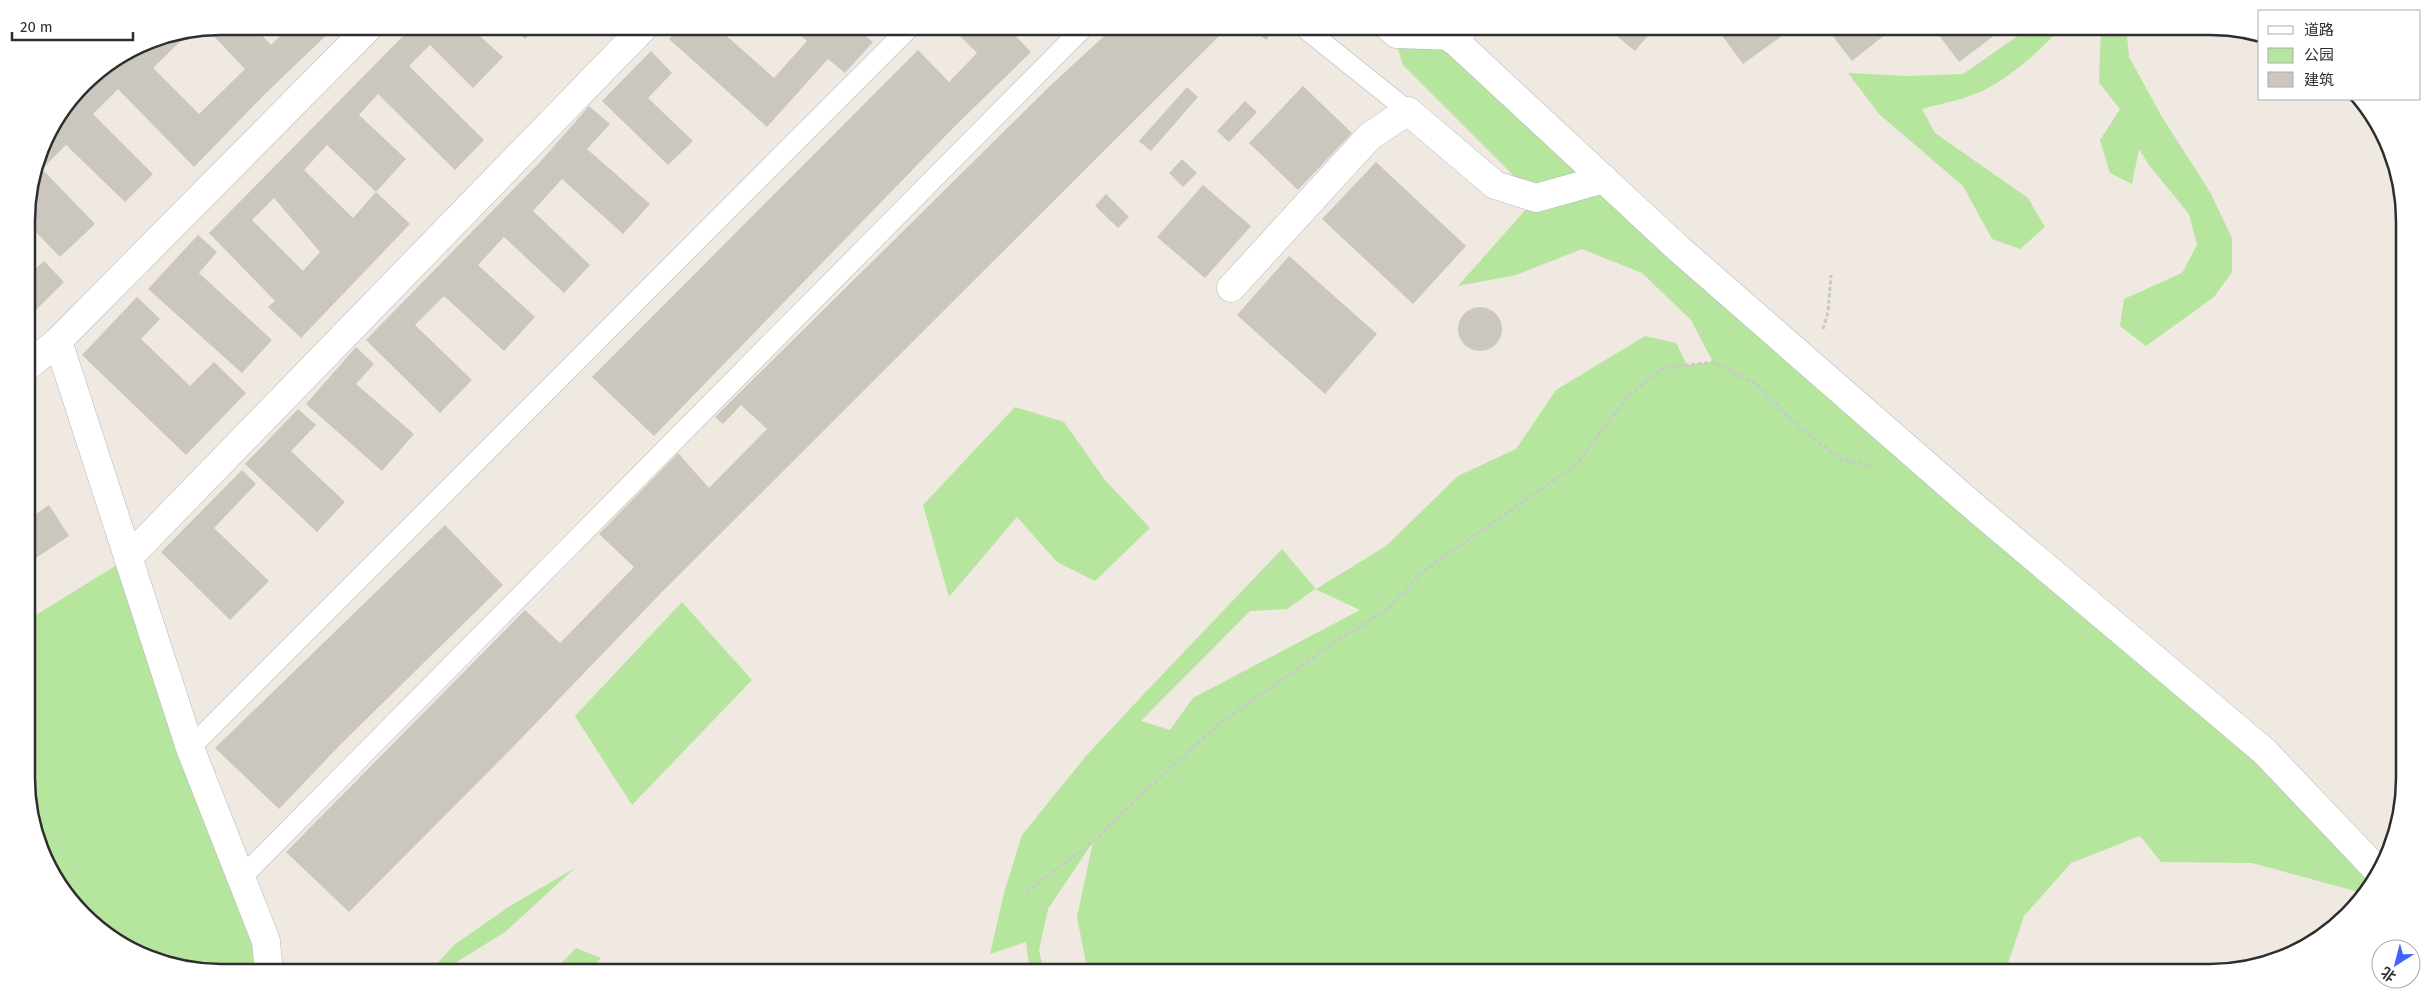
<svg xmlns="http://www.w3.org/2000/svg" width="2431" height="999" font-family="'Fira Sans','Noto Sans SC',sans-serif">
<style>
.green{fill:#b6e59e;fill-rule:evenodd}
.building{fill:#cbc7bf;fill-rule:evenodd}
.lines{fill:none;stroke-linecap:round;stroke-linejoin:round}
.lane-casing{stroke:#b4b7c1;stroke-width:21}
.street-casing{stroke:#b4b7c1;stroke-width:29}
.secondary-casing{stroke:#b4b7c1;stroke-width:29}
.path{stroke:#c9c9c9;stroke-width:3;stroke-dasharray:4 2.5;stroke-linecap:butt}
.lane{stroke:#fff;stroke-width:20}
.street{stroke:#fff;stroke-width:28}
.secondary{stroke:#fff;stroke-width:28}
.rim{fill:none;stroke:#2e2e2e;stroke-width:2.5}
</style>
<rect width="100%" height="100%" fill="#efe9e1"/>
<g class="green">
<path d="M2032,26H2063C2041,49 2017,72 1988,88C1968,99 1944,103 1922,109L1935,133L2028,198L2045,227L2020,249L1992,239L1963,186L1879,114L1848,73L1907,76L1963,74Z"/>
<polygon points="2101,26 2126,26 2129,57 2162,117 2210,192 2232,238 2232,272 2214,297 2146,346 2120,326 2124,299 2182,273 2197,245 2189,214 2149,165 2139,149 2132,184 2110,173 2100,140 2120,109 2099,83"/>
<path d="M1395,38L1453,40L2379,872L2366,894L2252,863L2161,862L2140,836L2071,863L2024,916L2005,972L1088,973L1077,917L1093,842L1048,909L1039,950L1044,973H1030L1026,942L990,954L1004,893L1022,835L1086,756L1141,697L1282,549L1316,589L1386,546L1458,476L1516,449L1556,390L1645,336L1676,343L1687,365L1713,362L1691,320L1642,273L1582,249L1516,275L1458,286L1536,198L1403,65ZM1315,589L1360,610L1193,698L1170,730L1141,721L1250,611L1287,609Z"/>
<polygon points="1015,407 1064,422 1105,480 1150,528 1095,581 1057,562 1017,517 949,597 923,505"/>
<polygon points="128,558 269,973 221,973 147,958 103,933 67,897 41,853 28,804 28,620"/>
<polygon points="682,602 752,680 632,805 575,716"/>
<polygon points="575,868 505,932 447,968 443,973 428,973 454,945 510,906"/>
<polygon points="576,948 601,958 588,973 552,973"/>
</g>
<g class="building">
<polygon points="221,26 253,26 271,45 290,26 336,26 267,92 194,167 118,89 93,114 153,174 125,202 66,145 42,169 95,224 60,257 27,223 27,208 46,135 94,74 147,41 189,33 153,68 199,114 245,69 207,29"/>
<path d="M413,26H469L503,57L473,88L430,45L409,66L484,140L455,170L378,94L359,115L406,159L376,192L327,145L304,170L353,218L376,192L410,224L301,338L268,307L275,301L209,233ZM274,198L320,252L303,271L252,220Z"/>
<polygon points="513,26 538,26 525,39"/>
<polygon points="681,26 724,26 720,30 774,78 807,41 790,26 854,26 873,42 845,73 828,59 767,127 669,39"/>
<polygon points="950,26 1006,26 1031,52 955,126 654,436 592,377 918,50 949,82 977,53"/>
<polygon points="1115,26 1229,26 661,593 512,748 349,912 286,852 525,610 560,643 634,567 599,534 678,453 709,488 767,429 741,405 723,424 715,417 1051,85"/>
<polygon points="1255,26 1276,26 1266,40 1253,30"/>
<polygon points="1605,26 1656,26 1635,51"/>
<polygon points="1715,26 1776,26 1783,35 1743,64"/>
<polygon points="1825,26 1888,26 1891,30 1852,61"/>
<polygon points="1932,26 2007,26 1959,62"/>
<polygon points="651,51 672,73 648,98 693,141 668,165 602,101"/>
<polygon points="1303,86 1352,133 1298,190 1249,143"/>
<polygon points="1187,87 1198,97 1151,151 1139,141"/>
<polygon points="1245,101 1257,112 1229,142 1217,131"/>
<polygon points="589,106 610,124 587,149 650,204 623,234 562,179 533,211 590,265 564,293 504,237 478,265 535,317 504,351 444,296 415,325 472,380 440,413 366,340 541,161"/>
<polygon points="1182,159 1197,173 1183,187 1169,173"/>
<polygon points="1376,162 1466,246 1413,304 1322,219"/>
<polygon points="1203,185 1251,226 1205,278 1157,237"/>
<polygon points="1106,194 1129,217 1118,228 1095,206"/>
<polygon points="198,235 217,252 199,273 272,340 242,373 148,289"/>
<polygon points="1289,256 1377,334 1325,394 1237,315"/>
<polygon points="27,259 36,268 44,261 64,282 27,319"/>
<polygon points="137,297 160,319 141,339 190,386 214,362 246,393 186,455 82,355"/>
<circle cx="1480" cy="329" r="22"/>
<polygon points="356,347 374,364 356,384 414,434 382,471 306,404"/>
<polygon points="298,409 316,425 291,451 345,502 317,532 245,464"/>
<polygon points="242,470 256,484 214,528 269,581 230,620 161,552"/>
<polygon points="49,505 69,536 27,564 27,520"/>
<polygon points="445,525 503,585 341,744 279,809 215,748"/>
</g>
<g class="lines">
<defs>
<g id="lane">
<polyline points="1381,26 1395,38 1453,40"/>
<polyline points="1307,30 1408,111"/>
<polyline points="190,748 911,26"/>
<polyline points="241,878 1085,26"/>
</g>
<g id="street">
<polyline points="1453,40 1466,26"/>
<polyline points="1231,288 1370,136 1408,111 1495,185 1536,198 1604,179"/>
<polyline points="58,341 190,748 266,941 269,973"/>
<polyline points="27,367 58,341 370,26"/>
<polyline points="128,558 645,26"/>
</g>
<polyline id="secondary" points="1439,26 1680,250 1979,511 2264,751 2379,872"/>
</defs>
<use href="#lane" class="lane-casing"/>
<use href="#street" class="street-casing"/>
<use href="#secondary" class="secondary-casing"/>
<g class="path">
<polyline points="1823,329 1828,312 1831,275"/>
<polyline points="1026,892 1094,841 1137,798 1218,725 1347,634 1389,608 1424,571 1576,465 1630,394 1663,368 1714,362 1755,383 1798,426 1839,458 1873,467"/>
</g>
<use href="#lane" class="lane"/>
<use href="#street" class="street"/>
<use href="#secondary" class="secondary"/>
</g>
<path d="M0 0H2431V999H0ZM221 35H2210A186 186 0 0 1 2396 221V778A186 186 0 0 1 2210 964H221A186 186 0 0 1 35 778V221A186 186 0 0 1 221 35Z" fill="#fff" fill-rule="evenodd"/>
<path class="rim" d="M221 35H2210A186 186 0 0 1 2396 221V778A186 186 0 0 1 2210 964H221A186 186 0 0 1 35 778V221A186 186 0 0 1 221 35Z"/>
<rect x="2258" y="10" width="162" height="90" fill="#ffffff" stroke="#ababab"/>
<rect x="2268" y="26" width="25" height="8" fill="#ffffff" stroke="#ababab"/>
<text x="2304" y="35" font-size="15" fill="#2e2e2e">道路</text>
<rect x="2268" y="48" width="25" height="15" fill="#b6e59e" stroke="#ababab"/>
<text x="2304" y="60" font-size="15" fill="#2e2e2e">公园</text>
<rect x="2268" y="72" width="25" height="15" fill="#cbc7bf" stroke="#ababab"/>
<text x="2304" y="85" font-size="15" fill="#2e2e2e">建筑</text>
<g transform="translate(2396 964) rotate(216)"><circle r="24" fill="#ffffff" stroke="#ababab"/>
<path d="M0-4L9 19L0 12L-9 19Z" fill="#4264fb"/>
<text y="-8" font-size="14" font-weight="bold" text-anchor="middle" fill="#2e2e2e">北</text>
</g>
<path d="M12 32v8h121v-8" fill="none" stroke="#2e2e2e" stroke-width="2.5"/>
<text x="20" y="32" font-size="15" fill="#2e2e2e" stroke="#ffffff" stroke-width="4" paint-order="stroke">20 m</text>
</svg>
